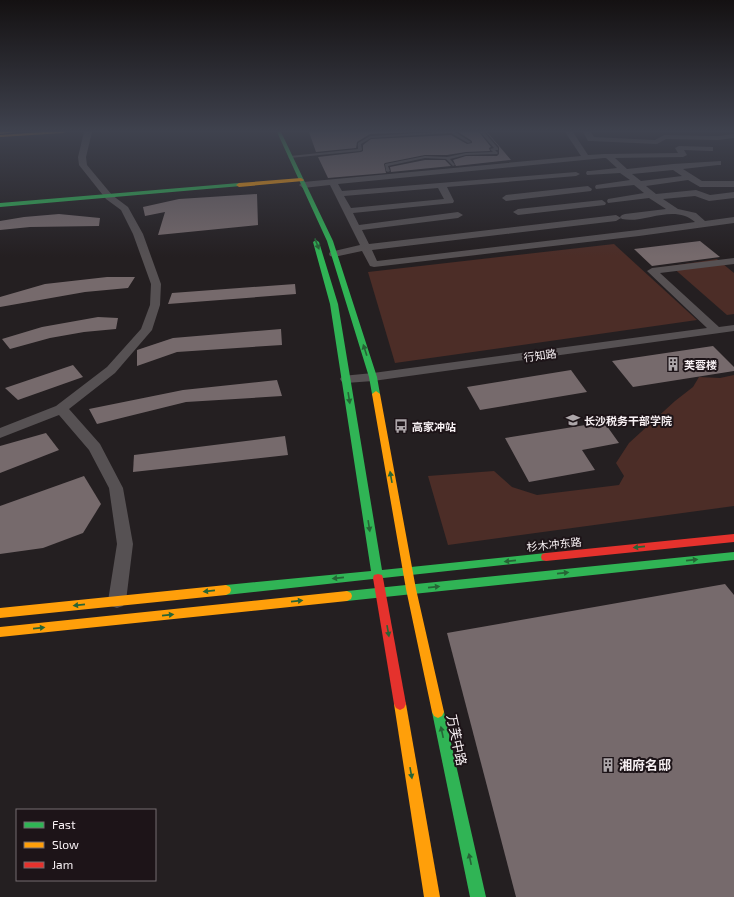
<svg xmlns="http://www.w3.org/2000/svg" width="734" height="897" font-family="'Exo 2','Noto Sans SC',sans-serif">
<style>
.green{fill:#4c2d27}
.building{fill:#766a6c}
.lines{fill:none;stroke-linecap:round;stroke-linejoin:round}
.lane{fill:#565153;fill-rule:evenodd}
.street{fill:#565153;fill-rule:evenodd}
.fast{fill:#30b455;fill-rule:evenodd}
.slow{fill:#ff9f0a;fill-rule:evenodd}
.jam{fill:#e5322d;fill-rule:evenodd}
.oneway{fill:#266436}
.labels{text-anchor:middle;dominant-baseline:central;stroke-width:4;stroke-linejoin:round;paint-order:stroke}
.street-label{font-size:11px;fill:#f7f0f3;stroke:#1d1418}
.poi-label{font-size:11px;font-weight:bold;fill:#f7f0f3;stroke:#1d1418;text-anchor:start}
.near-street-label{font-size:13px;fill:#f7f0f3;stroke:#1d1418}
.near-poi-label{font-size:13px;font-weight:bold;fill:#f7f0f3;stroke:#1d1418;text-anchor:start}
</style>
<rect width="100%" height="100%" fill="#241f21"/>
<g class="green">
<polygon points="614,244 697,320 395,363 368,272"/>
<polygon points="717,259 734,273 734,314 727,315 671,266"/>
<polygon points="734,375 734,506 448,545 428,476 494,471 512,487 537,495 619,485 624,476 616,463 629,443 675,401 693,387 699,377 720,378"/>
</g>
<g class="building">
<polygon points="309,132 414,132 370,134 357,142 356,148 316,152"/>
<polygon points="458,132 479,132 491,147 489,148 490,151 466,152 447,155 425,155 385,163 384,164 386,173 328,178 318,157 361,152 363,151 363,145 371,139 451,135 467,144 472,143 472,141"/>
<polygon points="486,132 487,132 511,160 456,166 453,160 466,156 497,156 499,154 499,147"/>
<polygon points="425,160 445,160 451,166 391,172 390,167"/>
<polygon points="257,194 258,225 158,235 165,212 145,216 143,207 179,199"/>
<polygon points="59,214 100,218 99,226 30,227 0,230 0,221 24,217"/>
<polygon points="700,241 720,257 652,266 634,249"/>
<polygon points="107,277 135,277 128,288 85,292 0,307 0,297 45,284"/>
<polygon points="295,284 296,294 168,304 172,293"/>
<polygon points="98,317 118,318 116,329 84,332 50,338 10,349 2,339 42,327"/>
<polygon points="281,329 282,345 177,352 137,366 137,350 173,338"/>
<polygon points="713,346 734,367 734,371 633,387 612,361"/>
<polygon points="73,365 83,377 18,400 5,388"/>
<polygon points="571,370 587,392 480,410 467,387"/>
<polygon points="277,380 282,396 186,402 97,424 89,409 183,390"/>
<polygon points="604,422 619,443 582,450 595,470 529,482 505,438"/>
<polygon points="46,433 59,450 0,473 0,446"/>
<polygon points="285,436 288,455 133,472 134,455"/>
<polygon points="84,476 101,504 83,533 43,548 0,554 0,506"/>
<polygon points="725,584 734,595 734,897 516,897 447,633"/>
</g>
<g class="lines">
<g class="lane">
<polygon points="437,132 455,132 471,142 468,143 451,133 371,138 361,144 362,150 360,151 290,158 288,157 290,156 358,149 358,143 370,136"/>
<polygon points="480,132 484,132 498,148 498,150 495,150 498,153 497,154 466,155 450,159 455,165 453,166 446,159 425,158 388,166 390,171 388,172 386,171 385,164 425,156 447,157 466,153 493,152 490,149 494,148"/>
</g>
<g class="street">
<polygon points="84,132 92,132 86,157 87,165 112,195 128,207 143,234 161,284 160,305 152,330 115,373 69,409 100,444 123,488 133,544 126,601 123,606 117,608 111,606 108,601 117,544 109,488 89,450 59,415 0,438 0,428 56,406 107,367 141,329 150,305 151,284 133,234 121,210 106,199 79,165 78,157"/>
<path d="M565,132H573L588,155L604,154L678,153L675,148L679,146L713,147V151H710L684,150L687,155L683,157L615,158L627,169L673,164L721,161V165H718L683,169L702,181H734V187H700L688,180L646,186L656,194L696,190L710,195L734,192V198L709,201L695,196L663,199L678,209L696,213L705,221L734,217V223L639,236L374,267L370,266L362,251L334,257L330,256L329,254L330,252L360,245L330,185L303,188L299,185L303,182L581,156ZM604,158H606L617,168L590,171H587L586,173L587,175L620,173L630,180L596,185L595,187L596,189L634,185L644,193L608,199L607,201L608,203L649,198L666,209L625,214L622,215L620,217L622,219C644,224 674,203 695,222L638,230L377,261L372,250L616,221L621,218L616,215L369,244L362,230L458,218L463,215L458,212L359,225L353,213L453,203L454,201L447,187L576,176L580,174L576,172L342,191L338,184ZM673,170L682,176L641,181L632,174ZM438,188L444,199L351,208L344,196Z"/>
<polygon points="583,132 591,132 594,137 655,140 664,135 718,136 734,134 734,138 718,140 666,139 657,144 591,141 588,141"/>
<polygon points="588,186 592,189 591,191 506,201 502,198 506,195"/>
<polygon points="602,200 606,203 605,205 518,215 513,212 518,209"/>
<polygon points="734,258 734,264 660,273 719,327 734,325 734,331 373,381 346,383 342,382 340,379 342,376 373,373 707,328 647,271 652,268"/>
</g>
<g class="fast">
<polygon points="277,132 281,132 333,241 377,377 380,394 379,396 373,396 372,394 369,377 327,241"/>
<polygon points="239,183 241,184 241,186 0,207 0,203"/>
<polygon points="316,240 319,242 338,304 382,570 546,553 550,554 551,557 550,560 383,578 382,581 378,582 373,579 226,595 222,593 221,590 222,587 226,585 371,571 330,304 313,242"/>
<polygon points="734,552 734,560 347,601 343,599 342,596 343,593 347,591"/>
<polygon points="438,706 442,708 444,712 486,897 470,897 432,712 434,708"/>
</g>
<g class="slow">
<polygon points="0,132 16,132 0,134"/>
<polygon points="43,132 65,132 63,133 0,137 0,135"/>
<polygon points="301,178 304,180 303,181 239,187 236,185 239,183"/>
<polygon points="376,391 380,394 416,589 444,712 442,716 438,718 434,716 432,712 406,589 372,394"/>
<polygon points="226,585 230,587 231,590 230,593 226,595 0,618 0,608"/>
<polygon points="347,591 351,593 352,596 351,599 347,601 0,637 0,627"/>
<polygon points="400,698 404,700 406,704 440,897 424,897 394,704 396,700"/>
</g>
<g class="jam">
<polygon points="734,534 734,542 546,561 542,560 541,557 542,554 546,553"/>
<polygon points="378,574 382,575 383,578 406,704 404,708 400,710 396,708 394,704 373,578 374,575"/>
</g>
</g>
<defs><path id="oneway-solid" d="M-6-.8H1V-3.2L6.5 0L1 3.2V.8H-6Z"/></defs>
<g class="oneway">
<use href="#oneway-solid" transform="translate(317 244) rotate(69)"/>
<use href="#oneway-solid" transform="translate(365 350) rotate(-108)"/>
<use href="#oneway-solid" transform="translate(349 398) rotate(81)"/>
<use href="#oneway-solid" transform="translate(391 477) rotate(-100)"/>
<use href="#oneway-solid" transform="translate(369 526) rotate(81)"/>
<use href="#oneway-solid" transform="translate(639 547) rotate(174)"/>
<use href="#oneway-solid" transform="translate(692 560) rotate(-6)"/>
<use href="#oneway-solid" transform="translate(510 561) rotate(174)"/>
<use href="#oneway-solid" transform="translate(563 573) rotate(-6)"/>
<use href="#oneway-solid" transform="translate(338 578) rotate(174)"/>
<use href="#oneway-solid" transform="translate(434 587) rotate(-6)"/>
<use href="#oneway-solid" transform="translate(209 591) rotate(174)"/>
<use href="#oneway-solid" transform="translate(297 601) rotate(-6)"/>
<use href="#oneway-solid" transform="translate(79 605) rotate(174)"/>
<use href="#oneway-solid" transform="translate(168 615) rotate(-6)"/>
<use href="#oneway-solid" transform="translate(39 628) rotate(-6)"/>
<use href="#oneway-solid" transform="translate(388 631) rotate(80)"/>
<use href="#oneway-solid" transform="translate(442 732) rotate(-102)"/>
<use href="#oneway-solid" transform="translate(411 773) rotate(80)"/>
<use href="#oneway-solid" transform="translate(470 859) rotate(-102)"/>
</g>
<linearGradient id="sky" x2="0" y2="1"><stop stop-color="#141112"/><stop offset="0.51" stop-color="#3f424e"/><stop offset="1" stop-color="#3f424e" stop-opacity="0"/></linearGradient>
<rect width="734" height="257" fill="url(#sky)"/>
<defs>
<symbol id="building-bare" viewBox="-9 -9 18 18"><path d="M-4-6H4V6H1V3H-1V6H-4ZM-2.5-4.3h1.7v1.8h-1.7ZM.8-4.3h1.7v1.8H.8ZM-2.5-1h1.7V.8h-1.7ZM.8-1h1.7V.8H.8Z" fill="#ada7aa" stroke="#1d1418" stroke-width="2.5" paint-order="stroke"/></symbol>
<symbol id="school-bare" viewBox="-9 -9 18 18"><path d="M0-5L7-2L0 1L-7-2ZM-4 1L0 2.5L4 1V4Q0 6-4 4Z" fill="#ada7aa" stroke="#1d1418" stroke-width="2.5" paint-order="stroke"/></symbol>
<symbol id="bus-bare" viewBox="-9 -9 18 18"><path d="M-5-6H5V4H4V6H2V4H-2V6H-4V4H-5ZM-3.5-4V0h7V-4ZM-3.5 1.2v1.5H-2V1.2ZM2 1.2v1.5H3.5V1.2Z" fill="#ada7aa" stroke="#1d1418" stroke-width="2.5" paint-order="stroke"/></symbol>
</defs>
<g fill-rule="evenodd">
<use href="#building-bare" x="663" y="354" width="20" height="20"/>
<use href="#school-bare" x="563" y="410" width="20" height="20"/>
<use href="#bus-bare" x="391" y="416" width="20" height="20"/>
<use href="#building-bare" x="598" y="755" width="20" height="20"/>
</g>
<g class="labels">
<g class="street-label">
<text transform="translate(540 355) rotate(-8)">行知路</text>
<text transform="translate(554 544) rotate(-6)">杉木冲东路</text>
</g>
<g class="poi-label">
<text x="684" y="364">芙蓉楼</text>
<text x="584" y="420">长沙税务干部学院</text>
<text x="412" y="426">高家冲站</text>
</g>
<g class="near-street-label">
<text transform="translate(457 740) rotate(78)">万芙中路</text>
</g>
<g class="near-poi-label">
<text x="619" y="765">湘府名邸</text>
</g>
</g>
<rect x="16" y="809" width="140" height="72" fill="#1d1418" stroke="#746c70"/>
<rect x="24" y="822" width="20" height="6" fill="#30b455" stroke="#746c70"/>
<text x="52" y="829" font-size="12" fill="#f7f0f3">Fast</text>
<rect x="24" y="842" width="20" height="6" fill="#ff9f0a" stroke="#746c70"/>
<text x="52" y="849" font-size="12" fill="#f7f0f3">Slow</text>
<rect x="24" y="862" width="20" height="6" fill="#e5322d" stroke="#746c70"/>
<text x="52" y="869" font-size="12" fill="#f7f0f3">Jam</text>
</svg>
